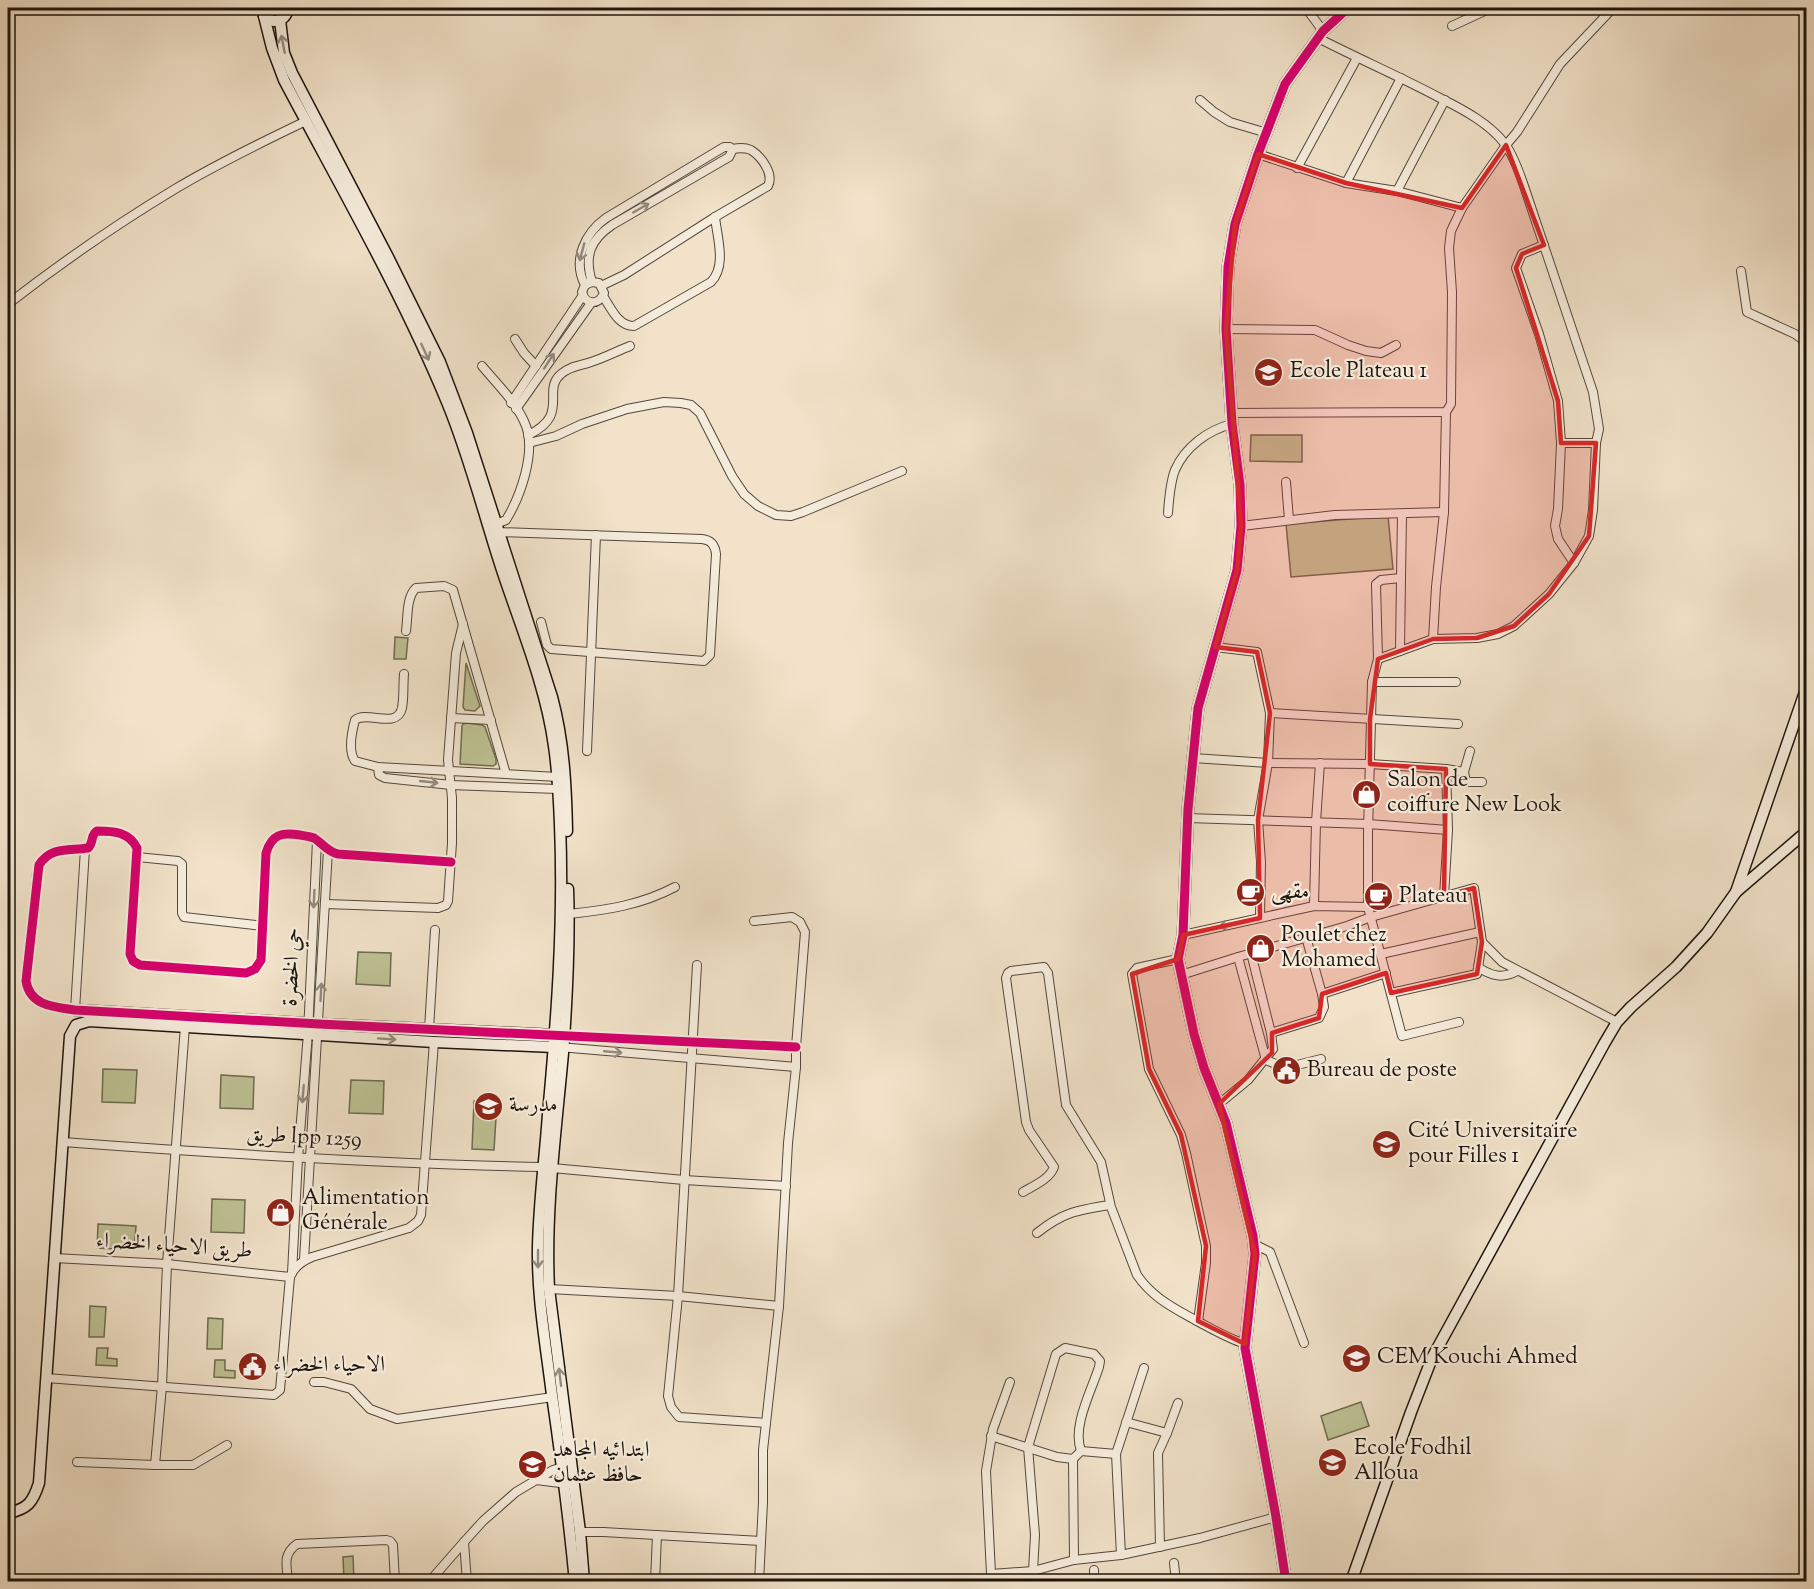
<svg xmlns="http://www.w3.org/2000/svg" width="1814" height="1589" font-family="'Sorts Mill Goudy',Amiri,serif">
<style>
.green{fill:#bec294;stroke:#6e6b50;stroke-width:1.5}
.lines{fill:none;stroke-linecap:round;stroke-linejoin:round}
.street-casing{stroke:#52483c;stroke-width:10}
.secondary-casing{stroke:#1d140d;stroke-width:13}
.street{stroke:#f6ecdc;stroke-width:8}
.secondary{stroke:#f6ecdc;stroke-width:10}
.cycleway-casing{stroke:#f6ecdc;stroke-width:13}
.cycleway{stroke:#d6006c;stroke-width:9}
.oneway{stroke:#948b7f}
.marked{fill:#d62828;fill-opacity:0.2;stroke:#d62828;stroke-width:4.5;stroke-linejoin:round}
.labels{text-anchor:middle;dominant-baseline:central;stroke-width:4.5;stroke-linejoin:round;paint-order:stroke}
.poi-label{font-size:22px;fill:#1d140d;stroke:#f6ecdc;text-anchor:start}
.street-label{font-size:22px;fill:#1d140d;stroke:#f6ecdc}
</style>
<rect width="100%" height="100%" fill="#f1e2c9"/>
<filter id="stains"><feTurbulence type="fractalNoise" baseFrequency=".00333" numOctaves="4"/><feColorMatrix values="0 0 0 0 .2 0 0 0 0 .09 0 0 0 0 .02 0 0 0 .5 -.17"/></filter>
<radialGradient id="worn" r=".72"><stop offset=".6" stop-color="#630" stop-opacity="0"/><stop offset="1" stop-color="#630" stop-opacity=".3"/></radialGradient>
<g class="green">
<polygon points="1251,435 1302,435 1302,462 1250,461"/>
<polygon points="1388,516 1393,569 1291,577 1286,524"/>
<polygon points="395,637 408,638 406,659 394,659"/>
<polygon points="466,663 480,706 475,711 465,710 463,707"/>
<polygon points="467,723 482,725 485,727 496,759 496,764 493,766 460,764 462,726 463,724"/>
<polygon points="358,952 391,953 390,986 356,984"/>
<polygon points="103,1069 137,1070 135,1103 102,1102"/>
<polygon points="221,1075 254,1077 253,1109 220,1108"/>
<polygon points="351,1080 384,1081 383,1114 349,1113"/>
<polygon points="474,1101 497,1102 494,1150 472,1149"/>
<polygon points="212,1199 245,1200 244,1233 211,1232"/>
<polygon points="98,1224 136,1226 134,1250 97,1248"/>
<polygon points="90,1306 106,1307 104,1337 89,1337"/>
<polygon points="208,1318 223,1319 222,1349 207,1349"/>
<polygon points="97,1348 108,1348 107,1358 117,1359 117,1366 96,1365"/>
<polygon points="215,1360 225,1360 225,1370 235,1371 235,1378 214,1377"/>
<polygon points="1361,1402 1369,1426 1328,1440 1321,1416"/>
<polygon points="353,1556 354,1581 344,1581 343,1557"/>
</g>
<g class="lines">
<defs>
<g id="street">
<polyline points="1306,8 1323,31"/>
<polyline points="1452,26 1491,8"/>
<path d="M1318,38C1359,59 1401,77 1442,99C1464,110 1490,124 1505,144C1514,156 1519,172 1524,186L1593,392L1599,429L1596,443L1593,510L1589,536L1574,563L1549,594L1514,626L1498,634L1477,638L1433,639L1378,659"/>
<polyline points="1200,100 1214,112 1230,122 1267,133"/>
<polyline points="1258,154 1346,183 1397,191 1462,208"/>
<polyline points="1297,168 1357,58"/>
<polyline points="1346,183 1401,78"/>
<polyline points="1397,191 1445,100"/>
<polyline points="1544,245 1522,254 1516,268 1539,334 1558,401 1561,443 1558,509 1555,526 1558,539 1574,563"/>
<polyline points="1741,271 1747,312 1795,334 1806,342"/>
<path d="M585,285L592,282L599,283L604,293C599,306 585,305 582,292L585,285C572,260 585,233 606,218L724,147H730L732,151L729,157L612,225C590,240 584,256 592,282"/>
<path d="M601,286L624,275L715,217L768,186C774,174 762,157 751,150C744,147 738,148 732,149"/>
<path d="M603,296C611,308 618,326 634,326L711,282C727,266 717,237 715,217"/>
<path d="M8,304C62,262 117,224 175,189C217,164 262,142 306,121"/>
<polyline points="1226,329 1315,330 1348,345 1366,351 1381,353 1396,345"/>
<polyline points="515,339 524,353 536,366"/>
<path d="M482,366C497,384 518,404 526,426C536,454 520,497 506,520L496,524"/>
<polyline points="511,403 583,295"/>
<polyline points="516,409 591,303"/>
<polyline points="1231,413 1446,412 1451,404 1452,292 1449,248 1451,231 1462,208 1506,145 1517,132 1560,64 1613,8"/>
<path d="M528,435C571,415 541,391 561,374C570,366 580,366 591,362C604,358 617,351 630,346"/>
<polyline points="529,443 556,436 582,424 627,409 664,402 681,403 691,405 700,413 732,476 744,494 758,506 776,515 791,516 803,512 902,471"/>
<polyline points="1561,443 1596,443"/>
<polyline points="1286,482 1289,520"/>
<path d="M1168,513C1169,499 1170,483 1175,470C1185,447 1208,430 1232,424"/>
<polyline points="1402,514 1401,578 1381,580 1376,584 1378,659 1372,682 1368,833 1368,907 1402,1036 1459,1022"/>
<polyline points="1241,526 1335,515 1444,512"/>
<path d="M498,532L702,539C711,540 715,545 716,554L710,655L704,661L551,649L547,645L541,622"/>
<path d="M406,631C408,618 406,597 416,588L444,586L453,590L506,774"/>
<polyline points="1433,639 1436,587 1444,512 1446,412"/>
<polyline points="1215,647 1257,652 1270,713 1268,763 1258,820 1261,862 1260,918"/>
<polyline points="1400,651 1401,578"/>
<path d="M404,674C403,685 404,698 402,708C397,730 367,710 355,720C352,731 348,751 355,761L378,767L558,777"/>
<polyline points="1372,682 1456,682"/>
<polyline points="1270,713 1458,724"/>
<polyline points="451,718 491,720"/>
<polyline points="587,751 596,535"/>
<polyline points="1470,751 1464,772 1466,782 1482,782"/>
<polyline points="1193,758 1268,763 1370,764 1446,769 1464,772"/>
<polyline points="378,767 379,775 385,778 451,785 558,789"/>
<polyline points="1187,818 1368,824 1448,830"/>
<path d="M85,849L75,1010C54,1007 30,1006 26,981L37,871C45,844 66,851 88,848C94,843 90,835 97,831C114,831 129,832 137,848L130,954L133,961L140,965L246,973L255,969L261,960L266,853C272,834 282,832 300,835C304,836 309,836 314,838C322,843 328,852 338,854L451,862"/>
<polyline points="137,857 178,861 182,864 182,913 184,917 264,926"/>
<polyline points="1444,896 1448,830 1446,769"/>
<polyline points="326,904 438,908 446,905 448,901 452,843 452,798 448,760 456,653 463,624"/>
<polyline points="1314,906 1316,822 1320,763"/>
<path d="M569,914C607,910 641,905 675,887"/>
<polyline points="754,921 792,917 800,922 805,932 796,1047 796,1067 788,1143 779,1306 763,1450 763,1502 759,1582"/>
<polyline points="1183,935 1314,906 1368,907"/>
<polyline points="1381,954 1480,932"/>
<polyline points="1238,957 1266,1060 1285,1068 1321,1059"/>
<polyline points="1178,959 1137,968 1132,974 1149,1069 1181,1135 1186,1153 1206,1246 1206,1263 1198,1321"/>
<polyline points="697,965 678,1296 668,1396 671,1407 679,1417 766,1423"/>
<path d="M1478,967C1491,976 1503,979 1517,971"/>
<polyline points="1181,975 1238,957 1347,926 1371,917 1474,888 1482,942 1502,962 1617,1022"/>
<polyline points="1391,993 1477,974 1482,942"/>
<polyline points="1322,994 1386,973"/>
<polyline points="429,1029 435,930"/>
<polyline points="1271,1033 1319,1018 1324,1007 1322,994 1306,937"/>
<polyline points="560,1035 796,1047"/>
<polyline points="559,1047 796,1067"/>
<polyline points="1219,1104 1248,1080 1273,1049 1271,1033 1251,953"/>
<path d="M63,1142C223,1154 383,1164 544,1167"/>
<polyline points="552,1168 684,1180 786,1186"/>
<path d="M1023,1192C1033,1186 1050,1179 1054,1167L1029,1130L1026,1122L1006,978L1008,973L1011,971L1044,967L1048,973L1066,1105L1101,1162L1111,1207L1137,1275C1152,1297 1172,1307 1195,1320C1212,1329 1227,1338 1245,1344"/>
<path d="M1037,1233C1063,1212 1078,1210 1110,1205"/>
<polyline points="1254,1244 1270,1252 1304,1343"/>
<polyline points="54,1258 167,1264 290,1277"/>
<polyline points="304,1260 328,850"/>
<polyline points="292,1273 298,1158 308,1033 317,841"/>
<polyline points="549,1289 678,1296 779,1306"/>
<path d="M46,1378L274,1395L280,1390L290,1277C294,1267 302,1261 312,1257L409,1228L418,1221L421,1215L434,1042"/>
<polyline points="314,1382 324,1382 351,1389 370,1409 397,1419 553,1397"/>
<polyline points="1126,1422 1167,1433"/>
<polyline points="991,1436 1057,1457 1073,1459 1081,1451 1116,1454"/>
<polyline points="1073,1459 1074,1560"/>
<polyline points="77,1462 155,1465 193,1465 227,1445"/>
<polyline points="155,1465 162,1386 167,1264 185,1026"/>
<polyline points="536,1480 568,1484"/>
<polyline points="580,1532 603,1532 761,1541"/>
<polyline points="1160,1547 1158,1453 1167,1433 1178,1403"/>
<polyline points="1121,1555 1116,1454 1144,1368"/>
<polyline points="1174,1563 1176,1582"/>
<polyline points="1094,1570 1094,1582"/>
<path d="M1033,1571L1035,1535L1028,1447L1056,1354L1065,1348L1094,1354L1100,1361L1099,1367C1091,1392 1072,1426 1081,1451"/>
<polyline points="991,1574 986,1471 993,1429 1010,1382"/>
<path d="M288,1582C287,1565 282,1555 297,1544L386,1540L390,1541L393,1545L395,1582"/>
<polyline points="429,1582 464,1542"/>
<polyline points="467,1582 464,1542 483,1521 516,1492 553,1470 566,1466"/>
<polyline points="655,1582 657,1535"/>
<polyline points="989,1582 991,1574 1033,1571 1074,1560 1121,1555 1200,1538 1276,1517"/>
</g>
<g id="secondary">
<path d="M262,8L264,16L273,21C282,21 287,16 288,8"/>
<path d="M264,16L272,48L284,80C340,186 401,291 447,402C470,457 484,516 503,573C522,630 546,687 554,746C558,772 559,798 560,824C564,921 557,1017 548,1114C545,1158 539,1202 538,1247C537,1297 546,1345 552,1395C561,1457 569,1519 575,1582"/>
<path d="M280,20L284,53L292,73L388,257L440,362L467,433L552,697C564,742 566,785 567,831"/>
<path d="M568,889C570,943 567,998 563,1053C556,1131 545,1210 549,1289L580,1532L584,1582"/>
<polyline points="1736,892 1806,689"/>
<polyline points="75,1010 319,1024 555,1035"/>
<path d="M8,1513C28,1509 33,1502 39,1483L70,1036L76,1025L89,1021L434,1042L554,1047"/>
<polyline points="1286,1582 1276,1517 1245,1348 1255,1254 1253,1236 1226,1123 1204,1068 1194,1034 1178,959 1183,935 1188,809 1198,708 1237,570 1241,526 1240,485 1232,424 1226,329 1228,267 1235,224 1258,154 1285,84 1323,31 1348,8"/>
<polyline points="1351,1582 1411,1412 1432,1358 1604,1044 1617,1022 1631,1007 1676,967 1707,933 1736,892 1806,832"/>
</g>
</defs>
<use href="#street" class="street-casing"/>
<use href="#secondary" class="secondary-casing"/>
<use href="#street" class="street"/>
<use href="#secondary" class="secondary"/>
<defs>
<g id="cycleway">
<path d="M451,862L338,854C328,852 322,843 314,838C309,836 304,836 300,835C282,832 272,834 266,853L261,960L255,969L246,973L140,965L133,961L130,954L137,848C129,832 114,831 97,831C90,835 94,843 88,848C69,851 51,846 39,865L26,981C30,1006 54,1007 75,1010L319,1024L796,1047"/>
<polyline points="1286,1582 1276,1517 1245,1348 1255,1254 1253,1236 1226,1123 1204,1068 1194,1034 1178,959 1183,935 1188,809 1198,708 1237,570 1241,526 1240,485 1232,424 1226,329 1228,267 1235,224 1258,154 1285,84 1323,31 1348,8"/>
</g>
</defs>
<use href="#cycleway" class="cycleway-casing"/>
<use href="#cycleway" class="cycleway"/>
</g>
<defs><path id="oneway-shaft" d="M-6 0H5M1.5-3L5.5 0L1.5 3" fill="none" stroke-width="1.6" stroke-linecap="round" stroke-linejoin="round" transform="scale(1.5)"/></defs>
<g class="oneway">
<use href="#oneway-shaft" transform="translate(283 44) rotate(-101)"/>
<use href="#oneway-shaft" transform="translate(641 208) rotate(-30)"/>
<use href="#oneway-shaft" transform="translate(582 252) rotate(105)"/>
<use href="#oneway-shaft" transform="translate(425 352) rotate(65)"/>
<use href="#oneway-shaft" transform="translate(549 361) rotate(-57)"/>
<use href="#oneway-shaft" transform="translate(429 782) rotate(6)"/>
<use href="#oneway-shaft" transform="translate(314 899) rotate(93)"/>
<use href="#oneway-shaft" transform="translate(1228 925) rotate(168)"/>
<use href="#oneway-shaft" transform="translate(321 992) rotate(-87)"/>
<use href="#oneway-shaft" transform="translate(387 1039) rotate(4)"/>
<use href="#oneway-shaft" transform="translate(613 1052) rotate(5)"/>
<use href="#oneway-shaft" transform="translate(303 1094) rotate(95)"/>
<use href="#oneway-shaft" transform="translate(538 1259) rotate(90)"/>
<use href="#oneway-shaft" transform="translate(560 1377) rotate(-97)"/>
</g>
<path class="marked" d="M1506,145L1544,245L1522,254L1516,268L1558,401L1561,443H1596L1589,536L1549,594L1514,626L1477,638L1433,639L1378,659L1370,719V764L1446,769L1444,896L1474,888L1482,942L1477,974L1391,993L1386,973L1322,994L1319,1018L1272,1033V1053L1219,1104L1255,1254L1245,1344L1198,1321L1206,1246L1181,1135L1149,1069L1132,974L1178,959L1183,935L1260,918L1258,820L1270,713L1257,652L1215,647L1237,570L1241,526L1226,329L1235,224L1258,154L1346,183L1462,208Z"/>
<defs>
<symbol id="school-disc" viewBox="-11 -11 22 22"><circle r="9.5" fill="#8f2418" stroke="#f6ecdc"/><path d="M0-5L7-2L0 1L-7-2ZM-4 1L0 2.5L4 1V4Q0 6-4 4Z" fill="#fff"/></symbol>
<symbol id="shop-disc" viewBox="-11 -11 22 22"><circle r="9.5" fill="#8f2418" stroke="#f6ecdc"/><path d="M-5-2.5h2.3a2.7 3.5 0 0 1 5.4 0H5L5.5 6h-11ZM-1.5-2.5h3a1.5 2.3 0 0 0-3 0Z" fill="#fff"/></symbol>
<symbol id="cafe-disc" viewBox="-11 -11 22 22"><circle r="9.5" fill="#8f2418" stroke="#f6ecdc"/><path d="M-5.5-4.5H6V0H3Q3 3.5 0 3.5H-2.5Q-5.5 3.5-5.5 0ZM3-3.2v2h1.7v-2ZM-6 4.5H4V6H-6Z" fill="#fff"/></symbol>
<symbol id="civic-disc" viewBox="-11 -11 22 22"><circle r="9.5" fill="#8f2418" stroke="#f6ecdc"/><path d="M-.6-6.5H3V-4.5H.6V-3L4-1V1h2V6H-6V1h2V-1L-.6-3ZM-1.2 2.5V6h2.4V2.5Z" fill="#fff"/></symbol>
<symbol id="university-disc" viewBox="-11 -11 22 22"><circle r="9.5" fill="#8f2418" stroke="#f6ecdc"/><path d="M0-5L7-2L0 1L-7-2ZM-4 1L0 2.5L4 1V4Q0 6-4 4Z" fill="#fff"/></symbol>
</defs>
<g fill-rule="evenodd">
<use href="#school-disc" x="1252" y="356" width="33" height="33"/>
<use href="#shop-disc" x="1350" y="778" width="33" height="33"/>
<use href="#cafe-disc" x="1234" y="876" width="33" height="33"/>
<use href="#cafe-disc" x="1362" y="880" width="33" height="33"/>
<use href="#shop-disc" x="1244" y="932" width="33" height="33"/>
<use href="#civic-disc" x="1270" y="1054" width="33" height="33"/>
<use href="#school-disc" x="472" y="1090" width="33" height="33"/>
<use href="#university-disc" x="1370" y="1128" width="33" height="33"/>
<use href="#shop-disc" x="264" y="1196" width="33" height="33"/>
<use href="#school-disc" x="1340" y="1342" width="33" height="33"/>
<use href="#civic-disc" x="236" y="1350" width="33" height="33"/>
<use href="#school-disc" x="1316" y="1446" width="33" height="33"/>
<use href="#school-disc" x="516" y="1448" width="33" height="33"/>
</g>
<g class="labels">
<g class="poi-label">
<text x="1290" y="372">Ecole Plateau 1</text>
<text x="1387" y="781">Salon de<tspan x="1387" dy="25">coiffure New Look</tspan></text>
<text x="1271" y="893">مقهى</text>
<text x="1399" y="897">Plateau</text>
<text x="1281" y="936">Poulet chez<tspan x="1281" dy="25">Mohamed</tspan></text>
<text x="1307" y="1071">Bureau de poste</text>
<text x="509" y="1106">مدرسة</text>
<text x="1408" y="1132">Cité Universitaire<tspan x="1408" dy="25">pour Filles 1</tspan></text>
<text x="302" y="1199">Alimentation<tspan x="302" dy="25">Générale</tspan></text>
<text x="1377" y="1358">CEM Kouchi Ahmed</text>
<text x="273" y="1366">الاحياء الخضراء</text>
<text x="1354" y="1449">Ecole Fodhil<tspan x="1354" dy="25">Alloua</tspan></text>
<text x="553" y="1451">ابتدائيه المجاهد<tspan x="553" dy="25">حافظ عثمان</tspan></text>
</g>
<g class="street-label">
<text transform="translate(293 967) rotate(-87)">حي الخضرة</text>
<text transform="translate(304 1138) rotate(3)">طريق lpp 1259</text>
<text transform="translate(174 1247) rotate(4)">طريق الاحياء الخضراء</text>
</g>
</g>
<rect width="1814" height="1589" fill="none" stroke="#f1e2c9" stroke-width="30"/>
<rect x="9" y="9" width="1796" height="1571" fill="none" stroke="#1d140d" stroke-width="3"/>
<rect x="15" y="15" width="1784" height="1559" fill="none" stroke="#1d140d" stroke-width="1.5"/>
<rect width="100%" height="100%" filter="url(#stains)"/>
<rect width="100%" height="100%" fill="url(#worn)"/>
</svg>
